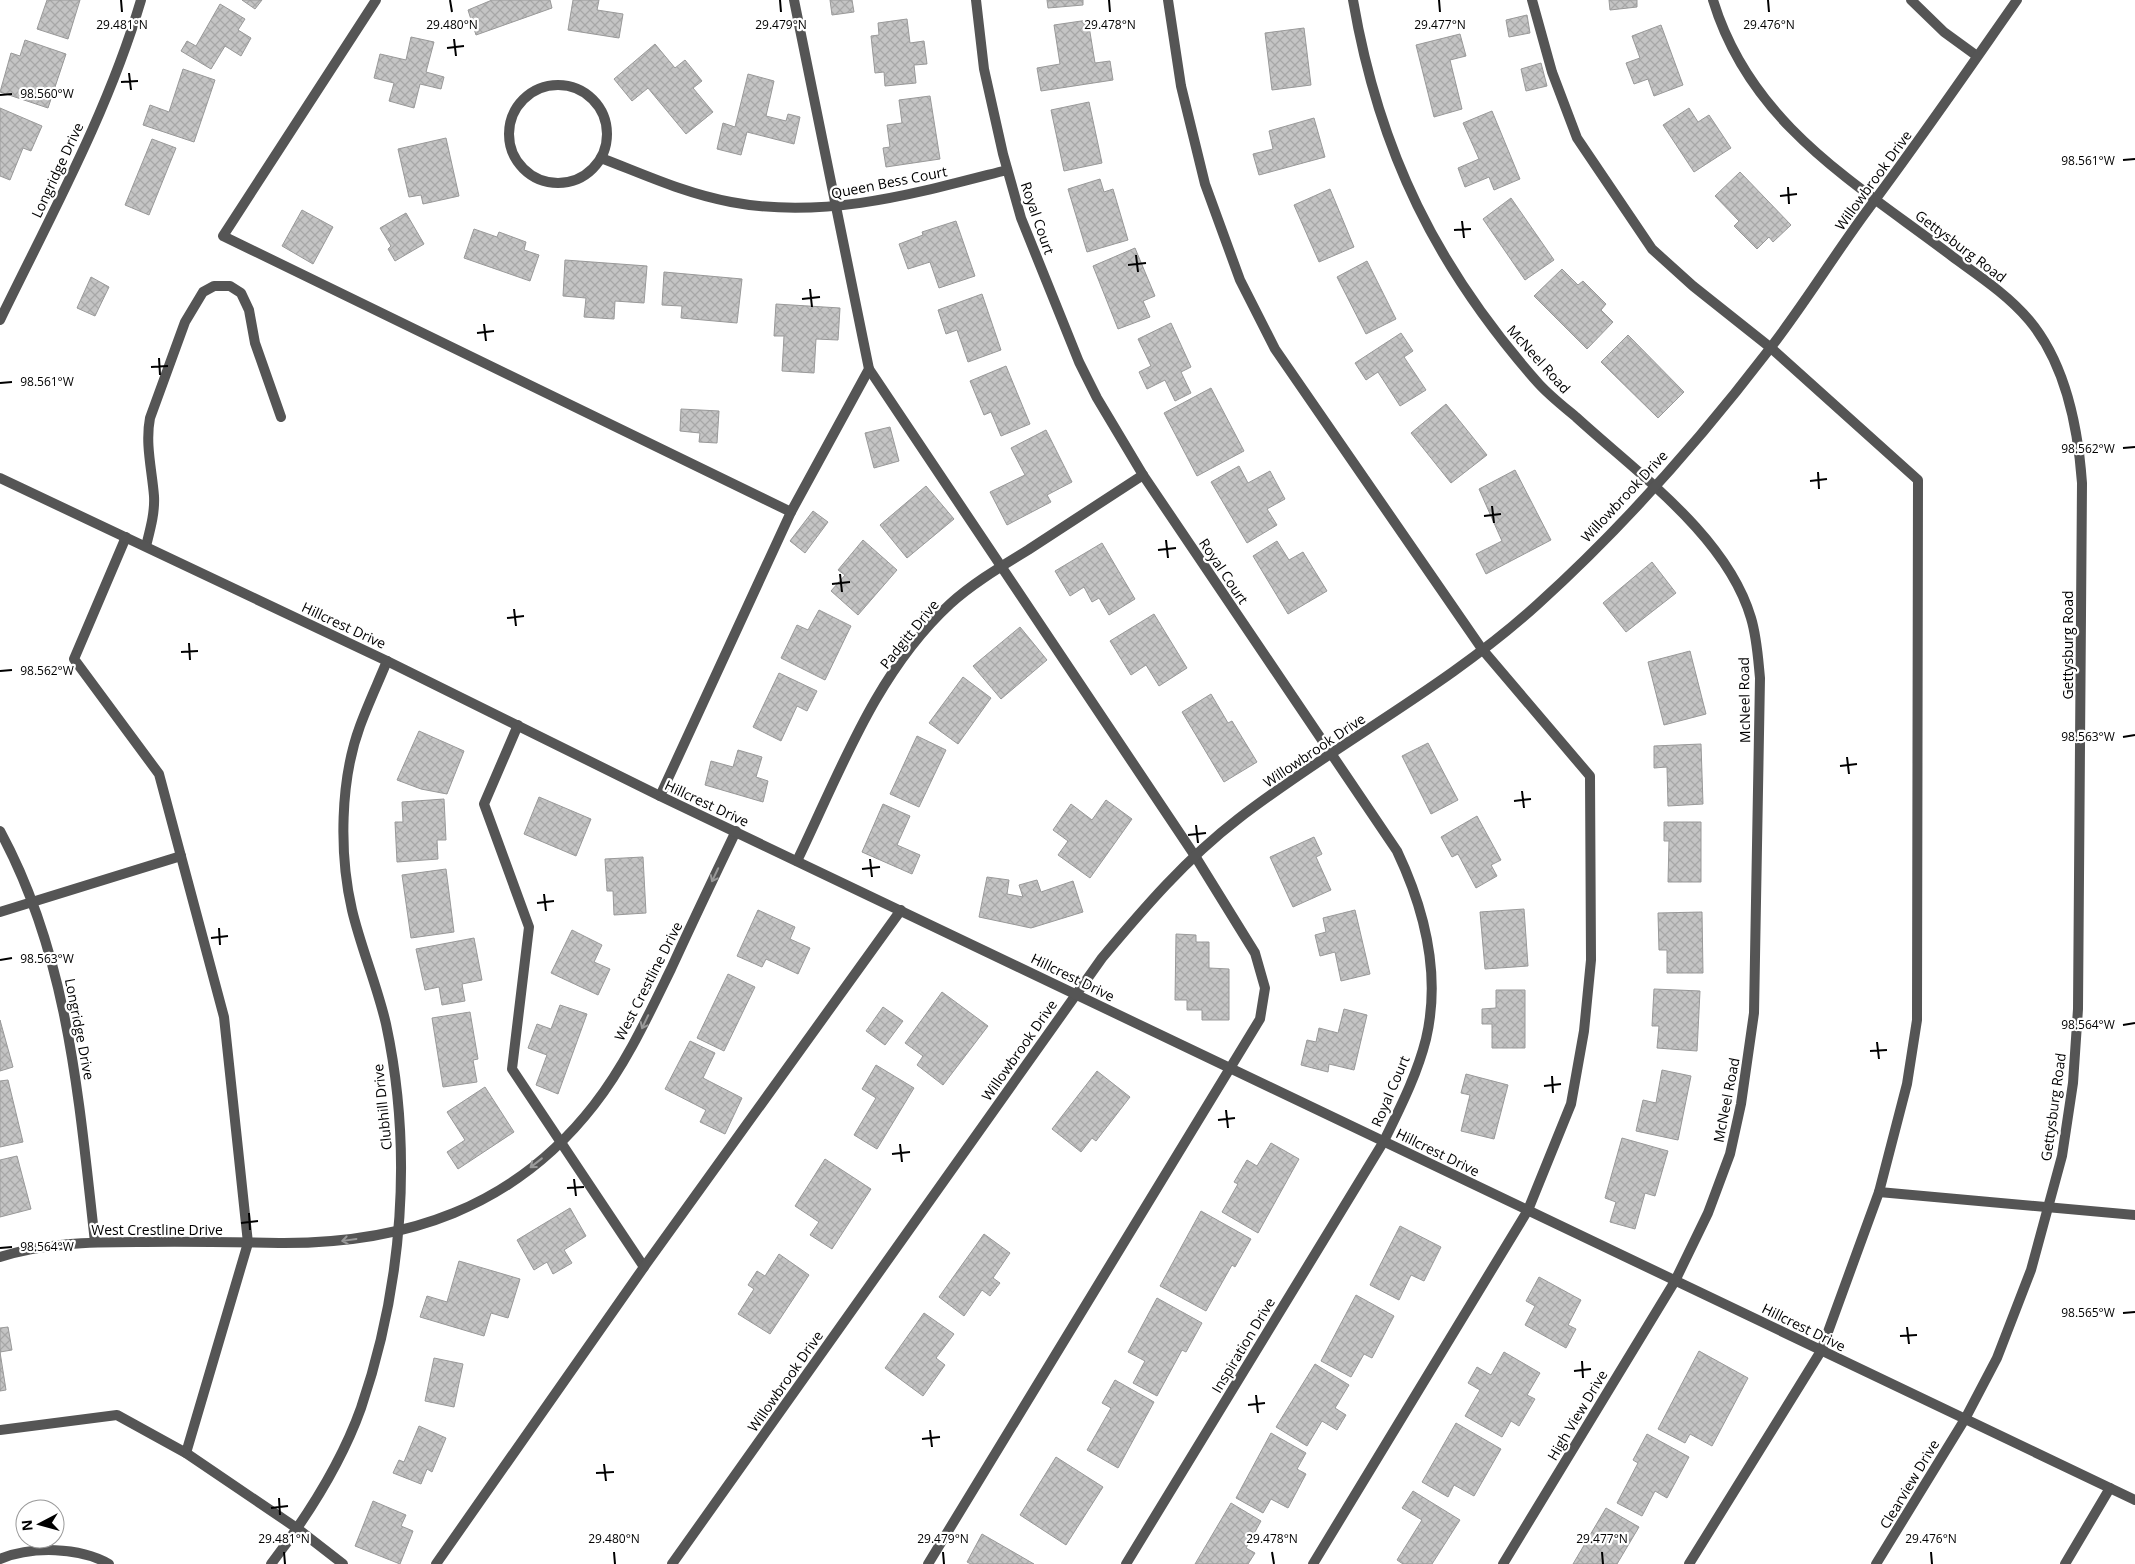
<svg xmlns="http://www.w3.org/2000/svg" width="2135" height="1564" font-family="'Open Sans',sans-serif">
<style>
.building{fill:url(#building-cross-hatch);stroke:#999}
.lines{fill:none;stroke-linecap:round;stroke-linejoin:round}
.service{stroke:#555;stroke-width:10}
.minor{stroke:#555;stroke-width:10}
.tertiary{stroke:#555;stroke-width:10}
.oneway{stroke:#999}
.ticks{fill:none;stroke:#000;stroke-width:2}
.labels{text-anchor:middle;dominant-baseline:central;stroke-width:4.5;stroke-linejoin:round;paint-order:stroke}
.street-label{font-size:14px;fill:#000;stroke:#fff}
.ticks-label{font-size:12px;text-anchor:middle;fill:#000;stroke:#fff;stroke-width:4.5;stroke-linejoin:round;paint-order:stroke}
</style>
<defs>
<pattern id="building-cross-hatch" width="8" height="8" patternUnits="userSpaceOnUse" patternTransform="scale(1.25)"><rect width="8" height="8" fill="#c4c4c4"/><path d="M0 0l8 8M0 8l8-8" fill="none" stroke="#a7a7a7"/></pattern>
</defs>
<rect width="100%" height="100%" fill="#fff"/>
<g class="building">
<polygon points="47,0 80,0 68,39 37,29"/>
<polygon points="242,0 262,0 255,9"/>
<polygon points="492,0 550,0 552,8 476,35 468,10"/>
<polygon points="573,0 599,0 597,10 623,14 619,38 568,30"/>
<polygon points="830,0 852,0 854,12 832,15"/>
<polygon points="1047,0 1083,0 1083,5 1048,8"/>
<polygon points="1609,0 1637,0 1637,7 1610,10"/>
<polygon points="220,4 245,19 238,30 251,38 241,56 225,46 211,69 181,51 187,41 196,46"/>
<polygon points="1527,15 1530,33 1509,37 1506,20"/>
<polygon points="907,19 910,43 924,41 927,64 914,65 916,83 885,86 884,72 875,73 871,36 879,35 878,23"/>
<polygon points="1088,20 1095,63 1110,61 1113,80 1041,91 1037,68 1060,64 1054,25"/>
<polygon points="1661,25 1683,85 1654,96 1648,79 1634,84 1626,63 1640,58 1632,36"/>
<polygon points="1304,28 1311,85 1272,90 1265,33"/>
<polygon points="1460,34 1466,56 1450,60 1462,109 1434,117 1416,45"/>
<polygon points="411,37 434,42 426,72 444,77 441,89 420,84 414,108 389,101 394,83 374,78 380,54 406,60"/>
<polygon points="25,40 66,54 48,108 0,92 11,53 20,56"/>
<polygon points="655,44 675,68 685,60 702,81 693,88 713,112 686,134 648,88 632,101 614,79"/>
<polygon points="1541,63 1547,86 1526,91 1521,69"/>
<polygon points="183,69 215,80 194,142 143,125 150,105 169,112"/>
<polygon points="748,74 774,81 766,116 786,121 788,114 800,117 794,144 747,132 741,155 717,149 723,123 735,127"/>
<polygon points="930,96 940,159 886,167 883,148 890,147 887,125 902,123 899,100"/>
<polygon points="1089,102 1102,163 1064,171 1051,110"/>
<polygon points="0,108 42,126 31,151 23,148 10,180 0,176"/>
<polygon points="1689,108 1698,122 1709,115 1731,148 1694,172 1663,125"/>
<polygon points="1492,111 1520,179 1494,190 1489,177 1465,187 1458,168 1479,159 1463,123"/>
<polygon points="1314,118 1325,157 1259,175 1253,154 1273,149 1269,131"/>
<polygon points="446,138 459,196 423,204 421,195 409,197 398,149"/>
<polygon points="152,139 176,148 149,215 125,205"/>
<polygon points="1740,172 1791,225 1773,242 1769,237 1757,249 1734,226 1739,221 1715,196"/>
<polygon points="1100,179 1104,192 1113,189 1128,240 1087,252 1068,189"/>
<polygon points="1330,189 1354,247 1319,262 1294,205"/>
<polygon points="1511,198 1554,260 1525,280 1483,219"/>
<polygon points="302,210 333,227 313,264 282,246"/>
<polygon points="406,213 424,244 395,261 388,249 391,246 380,228"/>
<polygon points="956,221 975,276 939,288 930,262 908,269 899,244 923,235 922,232"/>
<polygon points="474,229 497,237 499,232 526,242 524,250 539,255 530,281 464,258"/>
<polygon points="1135,248 1155,296 1143,301 1150,317 1118,329 1093,266"/>
<polygon points="565,260 647,266 644,303 615,301 614,319 584,317 586,298 563,296"/>
<polygon points="1367,261 1396,319 1366,334 1337,277"/>
<polygon points="1562,269 1578,285 1583,281 1606,304 1601,310 1613,322 1587,349 1534,296"/>
<polygon points="664,272 742,279 737,323 681,318 682,306 662,305"/>
<polygon points="91,277 109,287 95,316 77,308"/>
<polygon points="982,294 1001,350 968,362 957,330 946,334 938,310"/>
<polygon points="776,304 840,308 838,340 816,339 814,373 782,371 784,336 774,336"/>
<polygon points="1171,323 1191,367 1181,372 1191,393 1175,401 1165,380 1147,389 1139,372 1151,366 1138,339"/>
<polygon points="1401,333 1413,351 1404,357 1426,390 1400,406 1378,372 1366,380 1355,363"/>
<polygon points="1628,335 1684,392 1658,418 1601,362"/>
<polygon points="1006,366 1030,424 1001,436 991,412 984,415 970,381"/>
<polygon points="1211,388 1244,451 1197,476 1164,413"/>
<polygon points="1446,404 1487,455 1451,483 1411,433"/>
<polygon points="681,409 719,411 717,443 699,442 700,433 680,431"/>
<polygon points="890,427 899,461 874,468 865,433"/>
<polygon points="1046,430 1072,482 1047,495 1051,502 1007,525 990,492 1025,475 1011,448"/>
<polygon points="1239,466 1248,483 1270,471 1285,499 1267,509 1277,525 1247,543 1211,482"/>
<polygon points="1515,470 1551,540 1486,574 1476,554 1502,541 1479,489"/>
<polygon points="926,486 954,519 907,558 880,525"/>
<polygon points="813,511 828,522 805,553 790,541"/>
<polygon points="863,540 897,570 858,615 831,591 845,575 838,570"/>
<polygon points="1277,541 1289,560 1303,552 1327,591 1288,614 1253,556"/>
<polygon points="1102,543 1135,599 1109,615 1099,598 1092,602 1084,587 1070,596 1055,571"/>
<polygon points="1652,562 1676,593 1626,632 1603,603"/>
<polygon points="819,610 851,626 825,680 781,658 797,625 808,630"/>
<polygon points="1154,614 1187,668 1159,686 1146,665 1131,675 1110,641"/>
<polygon points="1020,627 1047,660 1001,699 973,666"/>
<polygon points="1690,651 1706,714 1664,725 1648,662"/>
<polygon points="779,673 817,691 807,711 797,706 781,741 753,727"/>
<polygon points="963,677 991,698 958,744 929,723"/>
<polygon points="1211,694 1228,723 1232,721 1257,762 1224,782 1182,712"/>
<polygon points="419,731 464,751 447,794 421,789 397,780"/>
<polygon points="917,736 946,750 919,807 890,794"/>
<polygon points="1428,743 1458,800 1431,814 1402,756"/>
<polygon points="1701,744 1703,804 1668,806 1667,767 1654,768 1654,746"/>
<polygon points="738,750 762,757 756,777 768,781 763,802 705,785 711,761 733,767"/>
<polygon points="539,797 591,819 576,856 524,834"/>
<polygon points="444,799 446,840 437,840 438,859 397,862 395,822 403,822 402,802"/>
<polygon points="1106,800 1132,819 1090,878 1058,855 1068,841 1053,830 1071,804 1092,820"/>
<polygon points="883,804 910,816 897,845 920,855 912,874 862,852"/>
<polygon points="1477,816 1501,860 1491,865 1497,876 1476,888 1458,854 1452,857 1441,837"/>
<polygon points="1664,822 1701,822 1701,882 1668,882 1669,841 1664,841"/>
<polygon points="1314,837 1322,854 1316,857 1331,890 1293,907 1270,857"/>
<polygon points="643,857 646,913 614,915 613,891 607,891 605,859"/>
<polygon points="446,869 454,932 411,938 402,875"/>
<polygon points="987,877 1009,880 1007,894 1023,897 1019,885 1037,880 1041,892 1073,881 1083,912 1031,928 979,917"/>
<polygon points="1524,909 1528,966 1485,969 1480,912"/>
<polygon points="758,910 795,927 790,939 810,948 798,974 766,959 762,967 737,956"/>
<polygon points="1355,910 1370,974 1341,981 1335,952 1320,956 1315,935 1326,932 1323,918"/>
<polygon points="1702,912 1703,973 1667,973 1667,950 1659,950 1658,913"/>
<polygon points="572,930 602,945 594,962 610,969 598,995 551,973"/>
<polygon points="1176,934 1196,935 1196,942 1209,942 1209,968 1229,969 1229,1020 1202,1020 1202,1010 1187,1010 1187,1000 1175,1000"/>
<polygon points="474,938 482,980 462,984 465,1001 442,1005 439,987 425,990 416,949"/>
<polygon points="728,974 755,987 724,1051 697,1038"/>
<polygon points="1654,989 1700,991 1697,1051 1657,1048 1659,1026 1652,1026"/>
<polygon points="1496,990 1525,990 1525,1048 1492,1048 1492,1024 1482,1024 1482,1009 1496,1008"/>
<polygon points="942,992 988,1026 943,1085 917,1065 923,1056 905,1043"/>
<polygon points="560,1005 587,1014 558,1094 536,1085 547,1055 528,1048 537,1024 551,1029"/>
<polygon points="883,1007 903,1021 885,1045 866,1031"/>
<polygon points="1344,1009 1367,1015 1354,1070 1329,1064 1328,1072 1301,1065 1307,1040 1316,1042 1319,1028 1338,1033"/>
<polygon points="470,1012 478,1059 473,1060 477,1082 443,1087 432,1018"/>
<polygon points="0,1020 13,1067 0,1071"/>
<polygon points="690,1041 715,1053 703,1078 742,1098 725,1134 700,1122 706,1110 665,1089"/>
<polygon points="876,1065 914,1088 877,1149 854,1135 876,1098 862,1089"/>
<polygon points="1662,1070 1691,1076 1678,1140 1636,1131 1643,1100 1656,1103"/>
<polygon points="1097,1071 1130,1097 1096,1141 1092,1138 1081,1152 1052,1129"/>
<polygon points="1466,1074 1508,1085 1494,1139 1461,1131 1470,1095 1461,1093"/>
<polygon points="8,1080 23,1142 0,1147 0,1081"/>
<polygon points="485,1087 514,1132 458,1169 447,1152 465,1140 447,1112"/>
<polygon points="1622,1138 1668,1151 1655,1196 1645,1193 1635,1229 1610,1222 1616,1202 1605,1198"/>
<polygon points="1271,1143 1299,1159 1258,1233 1222,1212 1238,1184 1234,1182 1247,1160 1257,1166"/>
<polygon points="17,1156 31,1209 0,1217 0,1160"/>
<polygon points="825,1159 871,1189 832,1249 810,1235 819,1222 795,1206"/>
<polygon points="570,1208 586,1236 564,1250 572,1263 553,1274 547,1262 534,1270 517,1240"/>
<polygon points="1201,1211 1251,1239 1235,1267 1232,1265 1206,1311 1160,1286"/>
<polygon points="1400,1226 1441,1247 1424,1281 1411,1275 1399,1300 1370,1285"/>
<polygon points="984,1234 1010,1253 993,1278 1000,1283 990,1296 982,1290 964,1316 939,1297"/>
<polygon points="779,1254 809,1275 770,1334 738,1314 754,1289 748,1285 757,1271 765,1276"/>
<polygon points="459,1261 520,1279 508,1318 491,1313 484,1336 420,1317 427,1296 447,1302"/>
<polygon points="1539,1277 1581,1300 1568,1325 1576,1329 1566,1348 1525,1325 1535,1306 1526,1301"/>
<polygon points="1356,1295 1394,1316 1372,1358 1364,1354 1351,1377 1321,1361"/>
<polygon points="1157,1298 1202,1323 1186,1352 1182,1350 1157,1396 1133,1383 1145,1361 1128,1352"/>
<polygon points="924,1313 954,1334 936,1358 945,1365 923,1396 885,1368"/>
<polygon points="8,1327 12,1350 0,1352 0,1328"/>
<polygon points="1699,1351 1748,1378 1712,1446 1690,1434 1685,1443 1658,1429"/>
<polygon points="0,1352 6,1390 0,1391"/>
<polygon points="1504,1352 1540,1373 1527,1395 1535,1399 1519,1426 1511,1421 1502,1437 1465,1416 1480,1390 1468,1383 1477,1367 1491,1375"/>
<polygon points="434,1358 463,1364 454,1407 425,1401"/>
<polygon points="1315,1364 1349,1385 1335,1408 1346,1415 1337,1430 1322,1421 1307,1446 1276,1427"/>
<polygon points="1115,1380 1154,1402 1118,1468 1087,1450 1111,1408 1102,1403"/>
<polygon points="1456,1423 1501,1449 1474,1496 1454,1485 1448,1497 1422,1482"/>
<polygon points="419,1426 446,1438 432,1472 427,1469 421,1484 393,1473 399,1460 404,1462"/>
<polygon points="1271,1433 1306,1453 1297,1469 1306,1474 1288,1508 1271,1499 1263,1513 1236,1498"/>
<polygon points="1647,1434 1689,1457 1667,1498 1655,1491 1642,1516 1617,1503 1638,1463 1633,1460"/>
<polygon points="1056,1457 1103,1487 1066,1545 1020,1515"/>
<polygon points="1413,1491 1460,1520 1432,1564 1403,1564 1397,1560 1422,1520 1402,1508"/>
<polygon points="373,1501 406,1515 401,1526 413,1531 400,1564 355,1546"/>
<polygon points="1231,1503 1261,1521 1246,1548 1255,1553 1248,1564 1195,1564"/>
<polygon points="1606,1508 1639,1527 1617,1564 1573,1564"/>
<polygon points="982,1534 1034,1564 971,1564 967,1562"/>
</g>
<g class="lines">
<g class="service">
<polyline points="376,0 223,236 791,512"/>
<polyline points="1168,0 1181,86 1205,184 1240,280 1275,349 1482,649 1590,776 1591,960 1584,1031 1571,1104 1528,1210 1313,1564"/>
<polyline points="1532,0 1552,72 1577,138 1652,249 1693,286 1771,348 1918,480 1917,1020 1907,1084 1879,1192 1821,1351 1689,1564"/>
<polyline points="1911,0 1944,32 1977,56"/>
<polyline points="869,369 1195,856 1255,953 1265,988 1260,1019 928,1564"/>
<polyline points="126,537 74,659 159,774 224,1017 248,1243 186,1453"/>
<path d="M146,546C150,530 155,513 154,496C152,470 145,444 150,418L185,322L203,292L214,286H230L241,293L249,310L255,343L281,417"/>
<polyline points="518,725 484,804 529,927 512,1069 644,1267"/>
<polyline points="660,796 791,512 869,369 794,0"/>
<polyline points="0,912 181,856"/>
<polyline points="1879,1192 2135,1215"/>
<polyline points="0,1430 117,1415 186,1453 298,1529 343,1564"/>
<polyline points="436,1564 644,1267 901,910"/>
<polyline points="2065,1564 2110,1488"/>
</g>
<g class="minor">
<path d="M976,0L984,69L1003,154L1021,218L1079,362L1097,398L1143,475L1397,851C1424,908 1441,975 1426,1039C1417,1075 1400,1108 1384,1141L1126,1564"/>
<path d="M1353,0C1379,152 1437,269 1539,384C1550,396 1564,407 1576,417C1637,473 1727,536 1751,618C1757,638 1758,658 1760,678L1754,1013L1741,1104L1730,1154L1708,1213L1675,1281L1503,1564"/>
<path d="M1713,0C1751,125 1856,183 1953,257C1979,276 2008,295 2029,320C2066,364 2078,427 2082,483L2078,1009L2073,1083L2062,1156L2031,1270L1997,1358L1965,1419"/>
<circle cx="558" cy="134" r="49"/>
<path d="M601,158C643,174 686,194 731,202C825,220 917,193 1007,170"/>
<path d="M0,320C51,215 108,112 141,0"/>
<path d="M0,831C69,958 79,1102 95,1242"/>
<path d="M797,861C840,772 876,672 950,604C973,583 1002,566 1028,550C1066,525 1105,500 1143,475"/>
<path d="M0,1257C44,1243 90,1242 137,1242C184,1241 232,1242 279,1243C405,1244 514,1208 594,1105C626,1064 648,1016 671,969C692,923 714,877 736,831"/>
<path d="M0,1559C32,1546 79,1547 109,1564"/>
<path d="M271,1564C307,1517 341,1464 361,1408C403,1285 413,1150 386,1024C377,985 361,948 352,910C339,854 340,780 360,726C368,704 378,683 387,661"/>
<path d="M672,1564L1102,958C1144,908 1186,859 1238,819C1335,744 1447,687 1538,604C1622,528 1699,441 1768,351C1804,305 1834,255 1869,208C1920,140 1968,70 2017,0"/>
</g>
<g class="tertiary">
<polyline points="0,478 387,661 660,796 2135,1500"/>
<polyline points="1876,1564 1965,1419"/>
</g>
</g>
<defs><path id="oneway-shaft" d="M-6 0H5M1.5-3L5.5 0L1.5 3" fill="none" stroke-width="1.6" stroke-linecap="round" stroke-linejoin="round" transform="scale(1.25)"/></defs>
<g class="oneway">
<use href="#oneway-shaft" transform="translate(715 875) rotate(115)"/>
<use href="#oneway-shaft" transform="translate(645 1022) rotate(115)"/>
<use href="#oneway-shaft" transform="translate(536 1163) rotate(142)"/>
<use href="#oneway-shaft" transform="translate(349 1240) rotate(172)"/>
</g>
<path class="ticks" d="M121,0L122,12M450,0L452,12M780,0L781,12M1109,0L1110,12M1439,0L1440,12M1768,0L1769,12M454,39L456,56M447,48L464,46M129,73L131,90M121,82L138,81M0,95L12,94M2123,160L2135,159M1788,187L1789,204M1780,196L1797,194M1462,221L1464,238M1454,230L1471,229M1136,255L1138,272M1128,265L1146,263M810,289L812,307M802,299L820,297M484,324L486,341M477,333L494,331M159,358L160,375M151,367L168,366M0,383L12,382M2123,448L2135,447M1818,472L1819,489M1810,481L1827,479M1492,506L1494,523M1484,516L1501,514M1166,540L1168,558M1158,550L1176,548M840,574L842,592M832,584L850,582M514,609L516,626M507,618L524,616M189,643L190,660M181,652L198,651M0,671L12,670M2123,737L2135,735M1847,757L1849,774M1840,766L1857,764M1522,791L1524,808M1514,801L1531,799M1196,825L1198,843M1188,835L1206,833M870,859L872,877M862,869L880,867M544,894L546,911M537,903L554,901M219,928L220,945M211,938L228,936M0,960L12,958M2123,1025L2135,1023M1877,1042L1879,1059M1870,1051L1887,1050M1552,1076L1553,1093M1544,1086L1561,1084M1226,1110L1228,1128M1218,1120L1235,1118M900,1144L902,1162M892,1154L910,1152M574,1179L576,1196M567,1188L584,1187M249,1213L250,1230M241,1223L258,1221M0,1248L12,1247M2123,1313L2135,1312M1907,1327L1909,1344M1900,1336L1917,1335M1582,1361L1583,1378M1574,1371L1591,1369M1256,1395L1258,1413M1248,1405L1265,1403M930,1430L932,1447M922,1439L940,1437M604,1464L606,1481M596,1473L614,1472M279,1498L280,1515M271,1508L288,1506M284,1552L285,1564M614,1552L615,1564M943,1552L944,1564M1272,1552L1274,1564M1602,1552L1603,1564M1931,1552L1932,1564"/>
<g class="labels">
<g class="street-label">
<text transform="translate(57 170) rotate(-65)">Longridge Drive</text>
<text transform="translate(1873 180) rotate(-54)">Willowbrook Drive</text>
<text transform="translate(889 182) rotate(-11)">Queen Bess Court</text>
<text transform="translate(1038 218) rotate(71)">Royal Court</text>
<text transform="translate(1961 246) rotate(37)">Gettysburg Road</text>
<text transform="translate(1539 359) rotate(48)">McNeel Road</text>
<text transform="translate(1624 496) rotate(-47)">Willowbrook Drive</text>
<text transform="translate(1224 571) rotate(56)">Royal Court</text>
<text transform="translate(344 625) rotate(25)">Hillcrest Drive</text>
<text transform="translate(909 634) rotate(-51)">Padgitt Drive</text>
<text transform="translate(2067 645) rotate(-90)">Gettysburg Road</text>
<text transform="translate(1744 700) rotate(-91)">McNeel Road</text>
<text transform="translate(1314 750) rotate(-34)">Willowbrook Drive</text>
<text transform="translate(707 803) rotate(25)">Hillcrest Drive</text>
<text transform="translate(1073 977) rotate(26)">Hillcrest Drive</text>
<text transform="translate(648 981) rotate(-63)">West Crestline Drive</text>
<text transform="translate(80 1029) rotate(79)">Longridge Drive</text>
<text transform="translate(1019 1050) rotate(-55)">Willowbrook Drive</text>
<text transform="translate(1390 1091) rotate(-67)">Royal Court</text>
<text transform="translate(1726 1100) rotate(-79)">McNeel Road</text>
<text transform="translate(382 1107) rotate(-96)">Clubhill Drive</text>
<text transform="translate(2053 1107) rotate(-82)">Gettysburg Road</text>
<text transform="translate(1438 1152) rotate(26)">Hillcrest Drive</text>
<text x="157" y="1229">West Crestline Drive</text>
<text transform="translate(1804 1327) rotate(26)">Hillcrest Drive</text>
<text transform="translate(1243 1345) rotate(-59)">Inspiration Drive</text>
<text transform="translate(785 1381) rotate(-55)">Willowbrook Drive</text>
<text transform="translate(1577 1415) rotate(-59)">High View Drive</text>
<text transform="translate(1909 1484) rotate(-59)">Clearview Drive</text>
</g>
</g>
<g class="ticks-label">
<text x="122" y="29">29.481°N</text>
<text x="452" y="29">29.480°N</text>
<text x="781" y="29">29.479°N</text>
<text x="1110" y="29">29.478°N</text>
<text x="1440" y="29">29.477°N</text>
<text x="1769" y="29">29.476°N</text>
<text x="47" y="98">98.560°W</text>
<text x="2088" y="165">98.561°W</text>
<text x="47" y="386">98.561°W</text>
<text x="2088" y="453">98.562°W</text>
<text x="47" y="675">98.562°W</text>
<text x="2088" y="741">98.563°W</text>
<text x="47" y="963">98.563°W</text>
<text x="2088" y="1029">98.564°W</text>
<text x="47" y="1251">98.564°W</text>
<text x="2088" y="1317">98.565°W</text>
<text x="284" y="1543">29.481°N</text>
<text x="614" y="1543">29.480°N</text>
<text x="943" y="1543">29.479°N</text>
<text x="1272" y="1543">29.478°N</text>
<text x="1602" y="1543">29.477°N</text>
<text x="1931" y="1543">29.476°N</text>
</g>
<g transform="translate(40 1524) rotate(264)"><circle r="24" fill="#ffffff" stroke="#999999"/>
<path d="M0-4L9 19L0 12L-9 19Z" fill="#000000"/>
<text y="-8" font-size="14" font-weight="bold" text-anchor="middle" fill="#000000">N</text>
</g>
</svg>
